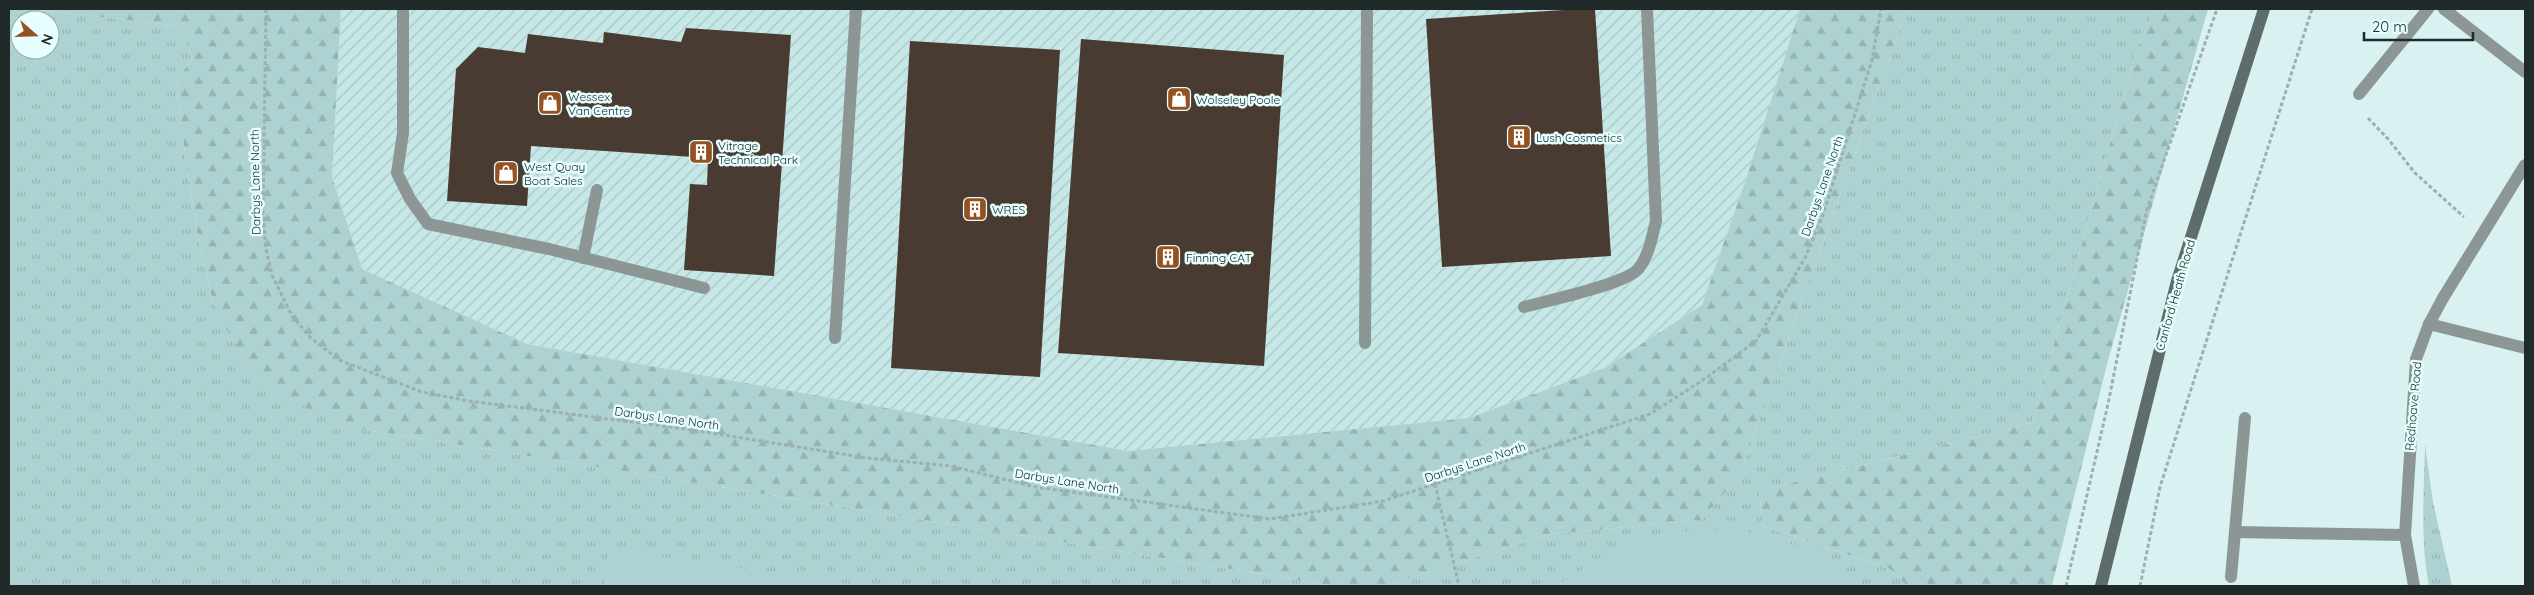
<svg xmlns="http://www.w3.org/2000/svg" width="2534" height="595" font-family="Quicksand,sans-serif">
<style>
.industrial{fill:url(#industrial-furrows)}
.grass{fill:url(#grass-tufts);fill-rule:evenodd}
.forest{fill:url(#forest-firs)}
.garden{fill:#aed2d1}
.building{fill:#4a3b32}
.lines{fill:none;stroke-linecap:round;stroke-linejoin:round}
.path{stroke:#9db0b0;stroke-width:3;stroke-dasharray:4 2.5;stroke-linecap:butt}
.service{stroke:#8c9695;stroke-width:12}
.minor{stroke:#8c9695;stroke-width:12}
.secondary{stroke:#5e6d6c;stroke-width:12}
.labels{text-anchor:middle;dominant-baseline:central;stroke-width:5;stroke-linejoin:round;paint-order:stroke}
.poi-label{font-size:12px;fill:#212a2a;stroke:#e6fffe;text-anchor:start}
.street-label{font-size:12px;fill:#212a2a;stroke:#e6fffe}
</style>
<defs>
<pattern id="industrial-furrows" width="10" height="10" patternUnits="userSpaceOnUse" patternTransform="scale(1.25)"><rect width="10" height="10" fill="#c5e7e6"/><path d="M-1 1l2-2M0 10L10 0M9 11l2-2" fill="none" stroke="#a9c6c5"/></pattern>
<pattern id="grass-tufts" width="24" height="20" patternUnits="userSpaceOnUse" patternTransform="scale(1.25)"><rect width="24" height="20" fill="#aed2d1"/><path d="M3 7l-1-3M5 7V3M7 7l1-3M15 17l-1-3M17 17v-4M19 17l1-3" fill="none" stroke="#95b4b4"/></pattern>
<pattern id="forest-firs" width="22" height="20" patternUnits="userSpaceOnUse" patternTransform="scale(1.25)"><rect width="22" height="20" fill="#aed2d1"/><path d="M5 1l3.5 6h-7zM16 11l3.5 6h-7z" fill="#95b4b4"/></pattern>
</defs>
<rect width="100%" height="100%" fill="#d9f1f1"/>
<polygon class="industrial" points="341,9 1800,9 1746,179 1702,305 1604,368 1469,418 1128,451 527,344 362,269 332,177"/>
<g class="grass">
<path d="M29,9L181,26L192,59L177,80L181,126L198,237L213,302L367,430L1335,586H9V23ZM20,20H50V50H20Z"/>
<polygon points="1907,9 2154,9 2134,58 2032,423 1759,491 1763,526 1890,569 1907,586 1384,586 1551,534 1701,520 1739,476"/>
<path d="M2425,444L2433,502L2452,586H2429C2420,540 2424,491 2425,444Z"/>
</g>
<g class="forest">
<polygon points="9,9 29,9 9,23"/>
<polygon points="29,9 341,9 332,177 362,269 527,344 1128,451 1469,418 1604,368 1702,305 1746,179 1800,9 1907,9 1739,476 1701,520 1551,534 1384,586 1335,586 367,430 283,399 241,357 213,302 198,237 181,126 177,80 192,59 181,26"/>
<polygon points="2154,9 2208,9 2107,364 2052,586 1907,586 1890,569 1763,526 1759,491 2032,423 2134,58"/>
</g>
<g class="garden">
<path d="M1728,520L1749,523V532L1801,547L1838,567L1865,586H1559C1609,545 1662,528 1726,530Z"/>
<polygon points="609,549 864,586 604,586"/>
</g>
<g class="building">
<polygon points="1579,9 1595,9 1611,256 1442,267 1426,19"/>
<polygon points="686,28 791,35 774,276 684,270 690,184 707,185 708,158 531,146 527,206 447,201 456,69 478,47 525,53 528,34 603,43 604,32 681,42"/>
<polygon points="1081,39 1284,55 1264,366 1058,353"/>
<polygon points="910,41 1060,50 1040,377 891,368"/>
</g>
<g class="lines">
<g class="path">
<polyline points="266,9 263,214 266,249 272,275 292,316 311,338 339,360 422,392 469,401 686,429 867,458 951,466 1035,487 1270,519 1383,501 1650,414 1703,380 1756,341 1805,258 1823,215 1872,60 1881,9"/>
<polyline points="2368,118 2389,140 2415,173 2464,217"/>
<polyline points="1435,484 1459,586"/>
<polyline points="2066,586 2108,404 2147,209 2217,9"/>
<polyline points="2140,586 2160,487 2312,9"/>
</g>
<g class="service">
<polyline points="2444,9 2525,72"/>
<polyline points="2359,94 2428,9"/>
<polyline points="403,133 397,173 410,199 428,224 549,249 704,288"/>
<polyline points="583,258 597,190"/>
<path d="M1524,307C1546,301 1628,284 1639,268C1649,255 1652,237 1656,221L1647,9"/>
<polyline points="2429,324 2525,348"/>
<polyline points="835,338 856,9"/>
<polyline points="1365,343 1367,9"/>
<polyline points="2235,532 2405,535"/>
<polyline points="2231,577 2245,418"/>
</g>
<g class="minor">
<polyline points="403,133 403,9"/>
<polyline points="2414,586 2405,535 2416,359 2429,324 2443,298 2525,165"/>
</g>
<polyline class="secondary" points="2101,586 2177,281 2264,9"/>
</g>
<defs>
<symbol id="shop-square" viewBox="-11 -11 22 22"><rect x="-9" y="-9" width="18" height="18" rx="4" fill="#955122" stroke="#e6fffe"/><path d="M-5-2.5h2.3a2.7 3.5 0 0 1 5.4 0H5L5.5 6h-11ZM-1.5-2.5h3a1.5 2.3 0 0 0-3 0Z" fill="#fff"/></symbol>
<symbol id="building-square" viewBox="-11 -11 22 22"><rect x="-9" y="-9" width="18" height="18" rx="4" fill="#955122" stroke="#e6fffe"/><path d="M-4-6H4V6H1V3H-1V6H-4ZM-2.5-4.3h1.7v1.8h-1.7ZM.8-4.3h1.7v1.8H.8ZM-2.5-1h1.7V.8h-1.7ZM.8-1h1.7V.8H.8Z" fill="#fff"/></symbol>
</defs>
<g fill-rule="evenodd">
<use href="#shop-square" x="1165" y="85" width="28" height="28"/>
<use href="#shop-square" x="536" y="89" width="28" height="28"/>
<use href="#building-square" x="1505" y="123" width="28" height="28"/>
<use href="#building-square" x="687" y="138" width="28" height="28"/>
<use href="#shop-square" x="492" y="159" width="28" height="28"/>
<use href="#building-square" x="961" y="195" width="28" height="28"/>
<use href="#building-square" x="1154" y="243" width="28" height="28"/>
</g>
<g class="labels">
<g class="poi-label">
<text x="568" y="96">Wessex<tspan x="568" dy="14">Van Centre</tspan></text>
<text x="1196" y="99">Wolseley Poole</text>
<text x="1536" y="137">Lush Cosmetics</text>
<text x="718" y="145">Vitrage<tspan x="718" dy="14">Technical Park</tspan></text>
<text x="524" y="166">West Quay<tspan x="524" dy="14">Boat Sales</tspan></text>
<text x="992" y="209">WRES</text>
<text x="1186" y="257">Finning CAT</text>
</g>
<g class="street-label">
<text transform="translate(255 182) rotate(-91)">Darbys Lane North</text>
<text transform="translate(1822 186) rotate(-71)">Darbys Lane North</text>
<text transform="translate(2175 295) rotate(-74)">Canford Heath Road</text>
<text transform="translate(2413 406) rotate(-85)">Redhoave Road</text>
<text transform="translate(667 418) rotate(8)">Darbys Lane North</text>
<text transform="translate(1475 462) rotate(-18)">Darbys Lane North</text>
<text transform="translate(1067 481) rotate(9)">Darbys Lane North</text>
</g>
</g>
<rect width="2534" height="595" fill="none" stroke="#212a2a" stroke-width="20"/>
<g transform="translate(35 35) rotate(110)"><circle r="24" fill="#e6fffe" stroke="#97aaa9"/>
<path d="M0-4L9 19L0 12L-9 19Z" fill="#955122"/>
<text y="-8" font-size="14" font-weight="bold" text-anchor="middle" fill="#212a2a">N</text>
</g>
<path d="M2364 32v8h109v-8" fill="none" stroke="#212a2a" stroke-width="2.5"/>
<text x="2372" y="32" font-size="15" fill="#212a2a" stroke="#e6fffe" stroke-width="4" paint-order="stroke">20 m</text>
</svg>
